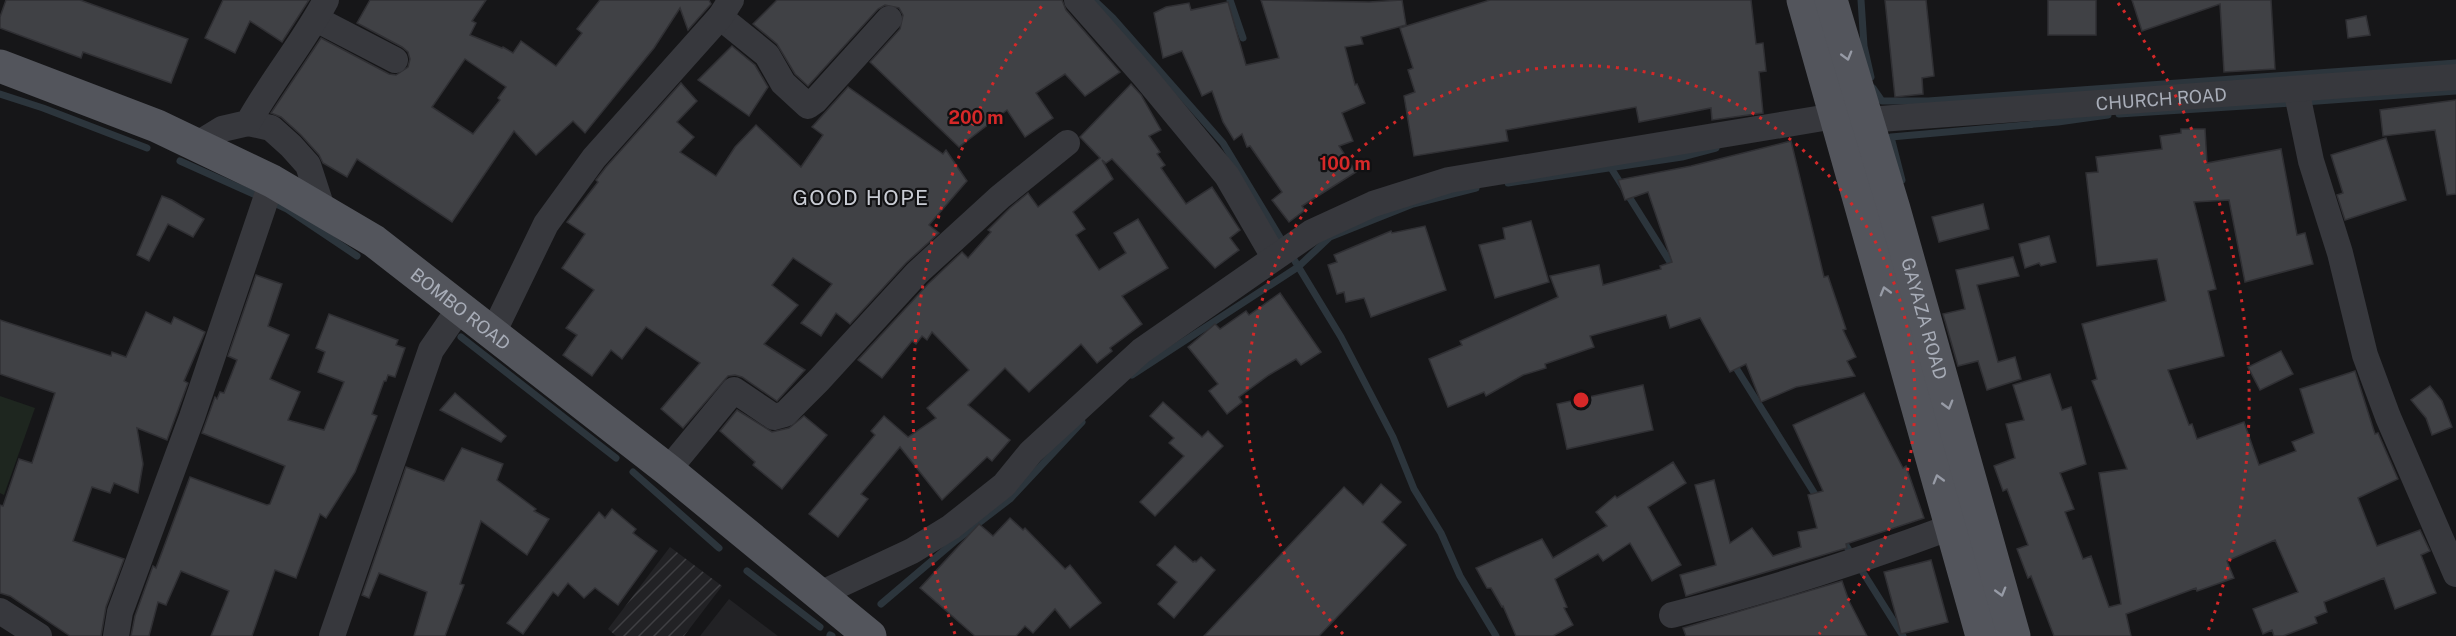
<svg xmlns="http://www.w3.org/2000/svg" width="2456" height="636" font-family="'Public Sans',sans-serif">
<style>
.built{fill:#222225}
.industrial{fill:url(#industrial-furrows)}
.garden{fill:#1e261f}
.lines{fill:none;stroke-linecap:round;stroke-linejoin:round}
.stream{stroke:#2c353c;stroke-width:7}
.building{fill:#404145;stroke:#303034;stroke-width:1.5;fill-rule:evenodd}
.minor{stroke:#37383d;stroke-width:26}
.primary{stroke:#53555c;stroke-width:33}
.oneway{stroke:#979ba6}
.ring{fill:none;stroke:#d62828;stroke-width:3;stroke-dasharray:3 6}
.labels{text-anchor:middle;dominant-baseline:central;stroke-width:4.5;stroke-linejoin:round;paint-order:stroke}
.street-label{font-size:18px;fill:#a8adb8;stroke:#111113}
.quarter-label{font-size:21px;letter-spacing:1.5px;fill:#c9ccd4;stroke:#111113}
.centre{fill:#d62828;stroke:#111113;stroke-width:3}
.ring-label{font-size:18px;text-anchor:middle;font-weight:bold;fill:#d62828;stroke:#111113;stroke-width:4.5;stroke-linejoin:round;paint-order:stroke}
</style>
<defs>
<pattern id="industrial-furrows" width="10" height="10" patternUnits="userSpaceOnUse" patternTransform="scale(1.5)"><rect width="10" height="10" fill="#222225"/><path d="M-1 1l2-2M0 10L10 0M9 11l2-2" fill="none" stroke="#3f3f43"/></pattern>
</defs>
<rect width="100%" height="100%" fill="#161618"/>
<polygon class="built" points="729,599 778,636 700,636"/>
<polygon class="industrial" points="670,547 722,586 684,636 616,636 608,629"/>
<polygon class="garden" points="0,396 35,408 4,495 0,493"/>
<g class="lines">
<g class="stream">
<polyline points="1094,0 1113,18 1223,143 1284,244"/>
<polyline points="1230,0 1243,38"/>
<polyline points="1861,0 1864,46 1871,77"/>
<polyline points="1873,88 1882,101 1928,101 2456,63"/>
<polyline points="0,94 43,108 147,148"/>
<polyline points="2304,102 2456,91"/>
<polyline points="2119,114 2293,103"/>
<polyline points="180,161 260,197"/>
<polyline points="1611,168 1675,270"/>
<polyline points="1902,180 1891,137 2058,122 2108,115"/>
<polyline points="1508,183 1682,157 1716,148"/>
<polyline points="270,201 287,209 357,256"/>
<polyline points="1290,253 1341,337 1393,437 1414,489 1441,533 1460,576 1496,636"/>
<polyline points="461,337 616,458"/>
<polyline points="1733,363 1818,499"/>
<polyline points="1132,375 1298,267 1330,237 1413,204 1476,188"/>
<polyline points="633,472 719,548"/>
<polyline points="1842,539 1903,636"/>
<polyline points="747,571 820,627"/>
<polyline points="881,604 954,542 1010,499 1082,422"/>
<polyline points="830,635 832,636"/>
</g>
</g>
<g class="building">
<polygon points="6,0 80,0 188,39 171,83 83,52 81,58 0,28 0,17"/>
<polygon points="223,0 309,0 282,42 250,21 235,53 205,38"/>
<path d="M370,0H486L472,21L476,23L470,35L502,48L503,47L513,53L521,41L556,66L582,33L577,29L600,0H709L711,4L688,30L680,8L654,48L585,133L573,121L536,155L514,131L452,222L357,159L347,177L323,163L319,155L301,135L281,117L271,113L321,38L389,74L396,75L408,67L410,59L408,52L402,47L357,23ZM465,59L506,87L498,98L500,100L473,134L432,107Z"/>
<polygon points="777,0 1062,0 1066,10 1120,72 1085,96 1065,74 1036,93 1053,118 1025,137 1007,110 959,147 870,62 900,29 903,15 899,8 885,5 878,9 808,86 795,74 777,44 753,24"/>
<polygon points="1261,0 1369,2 1402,0 1406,25 1361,37 1363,44 1345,47 1355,85 1357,84 1365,103 1342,113 1353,141 1339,146 1356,172 1302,206 1305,210 1289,222 1272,200 1282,192 1250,146 1247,147 1242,134 1234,140 1223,122 1212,91 1202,96 1182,51 1163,58 1154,13 1166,7 1189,3 1191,10 1228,2 1246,65 1279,58"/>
<polygon points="1490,0 1751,0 1756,44 1763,43 1766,71 1759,72 1763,113 1712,120 1711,108 1639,122 1636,107 1506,130 1508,141 1414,156 1404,96 1415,92 1408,70 1413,68 1400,28"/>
<polygon points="1885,0 1926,0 1934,76 1922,78 1923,94 1895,97"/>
<rect x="2048" y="0" width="48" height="35"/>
<polygon points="2132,0 2271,0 2275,69 2224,72 2220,4 2142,31"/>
<polygon points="2366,16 2370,35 2348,38 2346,20"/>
<polygon points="732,46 755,65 768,87 749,116 698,80"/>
<polygon points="681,83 697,101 677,122 694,137 680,152 716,176 735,147 756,125 801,167 823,135 812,127 848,87 943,154 946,150 967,181 929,225 939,233 906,263 850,324 836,313 821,336 801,323 832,284 793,258 772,285 798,305 764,344 805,370 777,401 742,377 735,375 728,376 683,428 661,409 700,363 646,327 622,359 611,350 592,376 563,355 577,335 566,328 594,290 562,268 585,234 567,222 598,182 596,180 606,167"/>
<polygon points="1131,84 1141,95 1161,130 1149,136 1160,152 1157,154 1165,165 1161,168 1186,204 1212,187 1240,230 1230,238 1239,250 1215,268 1112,159 1106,163 1102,160 1113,179 1073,212 1085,229 1076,235 1099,270 1126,253 1114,233 1138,219 1168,268 1122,296 1142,324 1110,348 1112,351 1097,363 1081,344 1029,392 1005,368 968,405 1010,440 992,461 987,457 942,500 900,447 861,494 868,499 838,537 809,514 875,435 871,431 884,416 908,437 936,418 927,408 969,370 932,332 927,340 922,336 916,344 912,341 882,378 858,360 928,284 962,252 968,258 991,232 988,230 1010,208 1028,193 1038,207 1100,158 1080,137"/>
<polygon points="2456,100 2456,194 2447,195 2435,130 2383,136 2380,110"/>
<polygon points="2181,129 2205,129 2207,163 2281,149 2297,235 2305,233 2313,264 2245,282 2229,200 2194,202 2216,289 2208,291 2224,356 2168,370 2189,425 2192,424 2197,439 2244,422 2259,465 2296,451 2292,442 2314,433 2300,389 2355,371 2375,434 2378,433 2398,479 2358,498 2377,546 2420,530 2430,551 2421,555 2436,593 2395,609 2384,578 2324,602 2327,612 2315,617 2317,623 2283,636 2274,636 2272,630 2263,634 2253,609 2298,592 2275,540 2227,561 2234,578 2197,591 2196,588 2126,614 2131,636 2054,636 2031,576 2028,578 2017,549 2028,545 2007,489 2003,491 1994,466 2015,458 2006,424 2024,420 2013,385 2050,374 2062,410 2071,407 2086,464 2060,473 2074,509 2065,512 2083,559 2091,556 2109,607 2121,604 2099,473 2127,469 2092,381 2097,379 2082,324 2166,301 2157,259 2097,266 2086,173 2098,172 2096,157 2162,149 2160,136 2181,133"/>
<polygon points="2386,138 2406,200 2345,220 2337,195 2343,193 2331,155"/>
<polygon points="1791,141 1824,277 1828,276 1846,329 1843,330 1856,357 1847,361 1855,376 1796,387 1761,402 1746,364 1730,372 1700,318 1670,328 1666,315 1590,336 1594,347 1545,364 1546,368 1523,375 1486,396 1484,392 1448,407 1429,359 1462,345 1460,341 1558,297 1550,276 1599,265 1603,285 1661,269 1660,266 1672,262 1648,192 1625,200 1618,180 1691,166"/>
<polygon points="162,196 172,200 204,219 193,237 168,224 149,261 137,255"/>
<polygon points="1983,204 1989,229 1939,242 1932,217"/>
<polygon points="1531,221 1549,282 1495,298 1479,245 1505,239 1503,228"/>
<polygon points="1425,226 1446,290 1371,317 1364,298 1346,302 1344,292 1337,294 1328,265 1337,262 1334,255 1391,231 1392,233"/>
<polygon points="2049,236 2056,262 2041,266 2039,263 2025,268 2019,244"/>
<polygon points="2013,257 2019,276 1977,285 1998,362 2015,357 2021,379 1987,390 1978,361 1958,366 1943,314 1965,309 1956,270"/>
<polygon points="256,275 282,284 268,326 289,335 270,379 300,392 288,420 324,430 344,382 318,372 325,352 316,348 329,314 398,340 396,345 405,348 395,377 388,375 386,381 384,381 372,414 377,416 355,472 326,518 320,514 296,578 275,570 252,636 211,636 229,591 181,571 166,605 158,602 149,636 131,636 135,616 153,566 156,568 190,477 267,505 270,504 285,466 202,433 215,397 217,399 220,392 224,393 237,360 228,356"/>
<polygon points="1280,293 1321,352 1301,365 1296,359 1269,375 1239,397 1242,402 1227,414 1209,391 1218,384 1188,347 1215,324 1220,329 1246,311 1249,315"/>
<polygon points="146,312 171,324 174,317 205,332 184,381 188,383 167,440 137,428 143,464 138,493 114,483 110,493 92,487 73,541 124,559 106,607 101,636 70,636 10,596 0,593 0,505 3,506 19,459 32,463 55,393 0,374 0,320 111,356 112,352 126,357"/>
<polygon points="2281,351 2293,374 2260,390 2248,367"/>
<polygon points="1643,385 1653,430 1567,449 1557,404"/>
<polygon points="2430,386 2442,401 2452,427 2432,435 2426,418 2411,400"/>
<polygon points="455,393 506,436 501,442 440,410"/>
<polygon points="1864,393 1903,468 1906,466 1924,518 1846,544 1847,548 1843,549 1686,596 1680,575 1716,565 1695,485 1714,480 1730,543 1752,528 1773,556 1801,547 1798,532 1817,528 1808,495 1823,491 1793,425"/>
<polygon points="1163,402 1202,437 1208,431 1223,446 1155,516 1140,502 1184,456 1169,443 1174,438 1150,416"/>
<polygon points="737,410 772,432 789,428 804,416 827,435 782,489 753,465 755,462 720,431"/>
<polygon points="462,448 503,464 497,480 536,509 534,511 549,519 527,555 481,521 460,584 464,585 445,636 414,636 427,592 379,573 369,598 362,595 406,467 444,481"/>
<polygon points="1673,462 1686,483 1648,507 1681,565 1652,581 1630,543 1603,561 1598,554 1555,579 1567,607 1564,608 1573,625 1553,636 1516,636 1503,606 1502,607 1491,588 1487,588 1476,568 1542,539 1553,558 1607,526 1596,512 1615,496 1617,498"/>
<polygon points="1381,484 1401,502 1382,522 1406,545 1319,636 1204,636 1344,487 1363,505"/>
<polygon points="612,509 636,529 633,533 657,551 618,605 595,588 584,598 568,583 558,596 553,592 523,634 507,623 599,512 605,518"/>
<polygon points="1010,518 1023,530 1025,528 1065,569 1070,565 1101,603 1070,628 1055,609 1033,633 1025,626 1016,636 975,636 920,588 979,524 993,536"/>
<polygon points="1175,546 1193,562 1195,561 1196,562 1201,557 1215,570 1174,618 1158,604 1177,582 1157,565"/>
<polygon points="1931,560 1948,622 1901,634 1884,572"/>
<polygon points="1842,581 1849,601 1867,636 1686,636 1683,628"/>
</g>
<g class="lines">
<g class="minor">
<polyline points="1077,0 1145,77 1227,176 1274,257"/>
<polyline points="720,17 767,55 783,83 808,106 815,101 889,19"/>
<polyline points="316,19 395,60"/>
<polyline points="2296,89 2311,161 2340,253 2365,355 2388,417 2456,574"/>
<path id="s1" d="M1866,120L2456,77"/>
<polyline points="248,123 271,128 291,146 308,165 323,211"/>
<path d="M196,145L222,129L248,123C272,80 303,43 326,0"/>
<polyline points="493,333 546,224 594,158 720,17 731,0"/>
<polyline points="668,470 734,390 774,417 785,414 819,380 917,273 1000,197 1067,143"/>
<polyline points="820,594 912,551 951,527 1004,485 1031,452 1141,351 1312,232 1373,204 1449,180 1835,116"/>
<polyline points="0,611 39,636"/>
<path d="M1672,615C1767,591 1860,561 1951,527"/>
<polyline points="116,636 120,612 192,417 272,181"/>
<polyline points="332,636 431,350 460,308"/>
</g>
<g class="primary">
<polyline points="1803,0 1982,636"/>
<path id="s2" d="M1831,0L1894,209L2014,636"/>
<path id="s3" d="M0,66L157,126L272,181L374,241L668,470L870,636"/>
</g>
</g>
<defs><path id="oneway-chevron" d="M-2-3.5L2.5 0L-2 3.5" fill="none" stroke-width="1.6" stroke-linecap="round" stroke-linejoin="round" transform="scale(1.5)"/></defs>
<g class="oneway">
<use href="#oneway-chevron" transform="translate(1847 56) rotate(74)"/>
<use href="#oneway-chevron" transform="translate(1885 291) rotate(-106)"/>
<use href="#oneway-chevron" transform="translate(1948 405) rotate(74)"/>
<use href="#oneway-chevron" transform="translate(1938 479) rotate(-106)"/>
<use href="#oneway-chevron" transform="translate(2001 592) rotate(74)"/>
</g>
<g class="ring">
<path d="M1343 634A334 334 0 1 1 1819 634"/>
<path d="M955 634A668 668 0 0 1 1044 3M2118 3A668 668 0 0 1 2207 634"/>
</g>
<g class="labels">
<g class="street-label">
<text stroke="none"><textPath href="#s1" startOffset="296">CHURCH ROAD</textPath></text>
<text stroke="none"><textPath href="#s3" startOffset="524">BOMBO ROAD</textPath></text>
<text stroke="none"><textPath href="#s2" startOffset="332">GAYAZA ROAD</textPath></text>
</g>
<g class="quarter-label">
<text x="861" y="197">GOOD HOPE</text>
</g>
</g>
<circle cx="1581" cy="400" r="9" class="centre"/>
<g class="ring-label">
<text x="976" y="124">200 m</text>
<text x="1345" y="170">100 m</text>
</g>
</svg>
